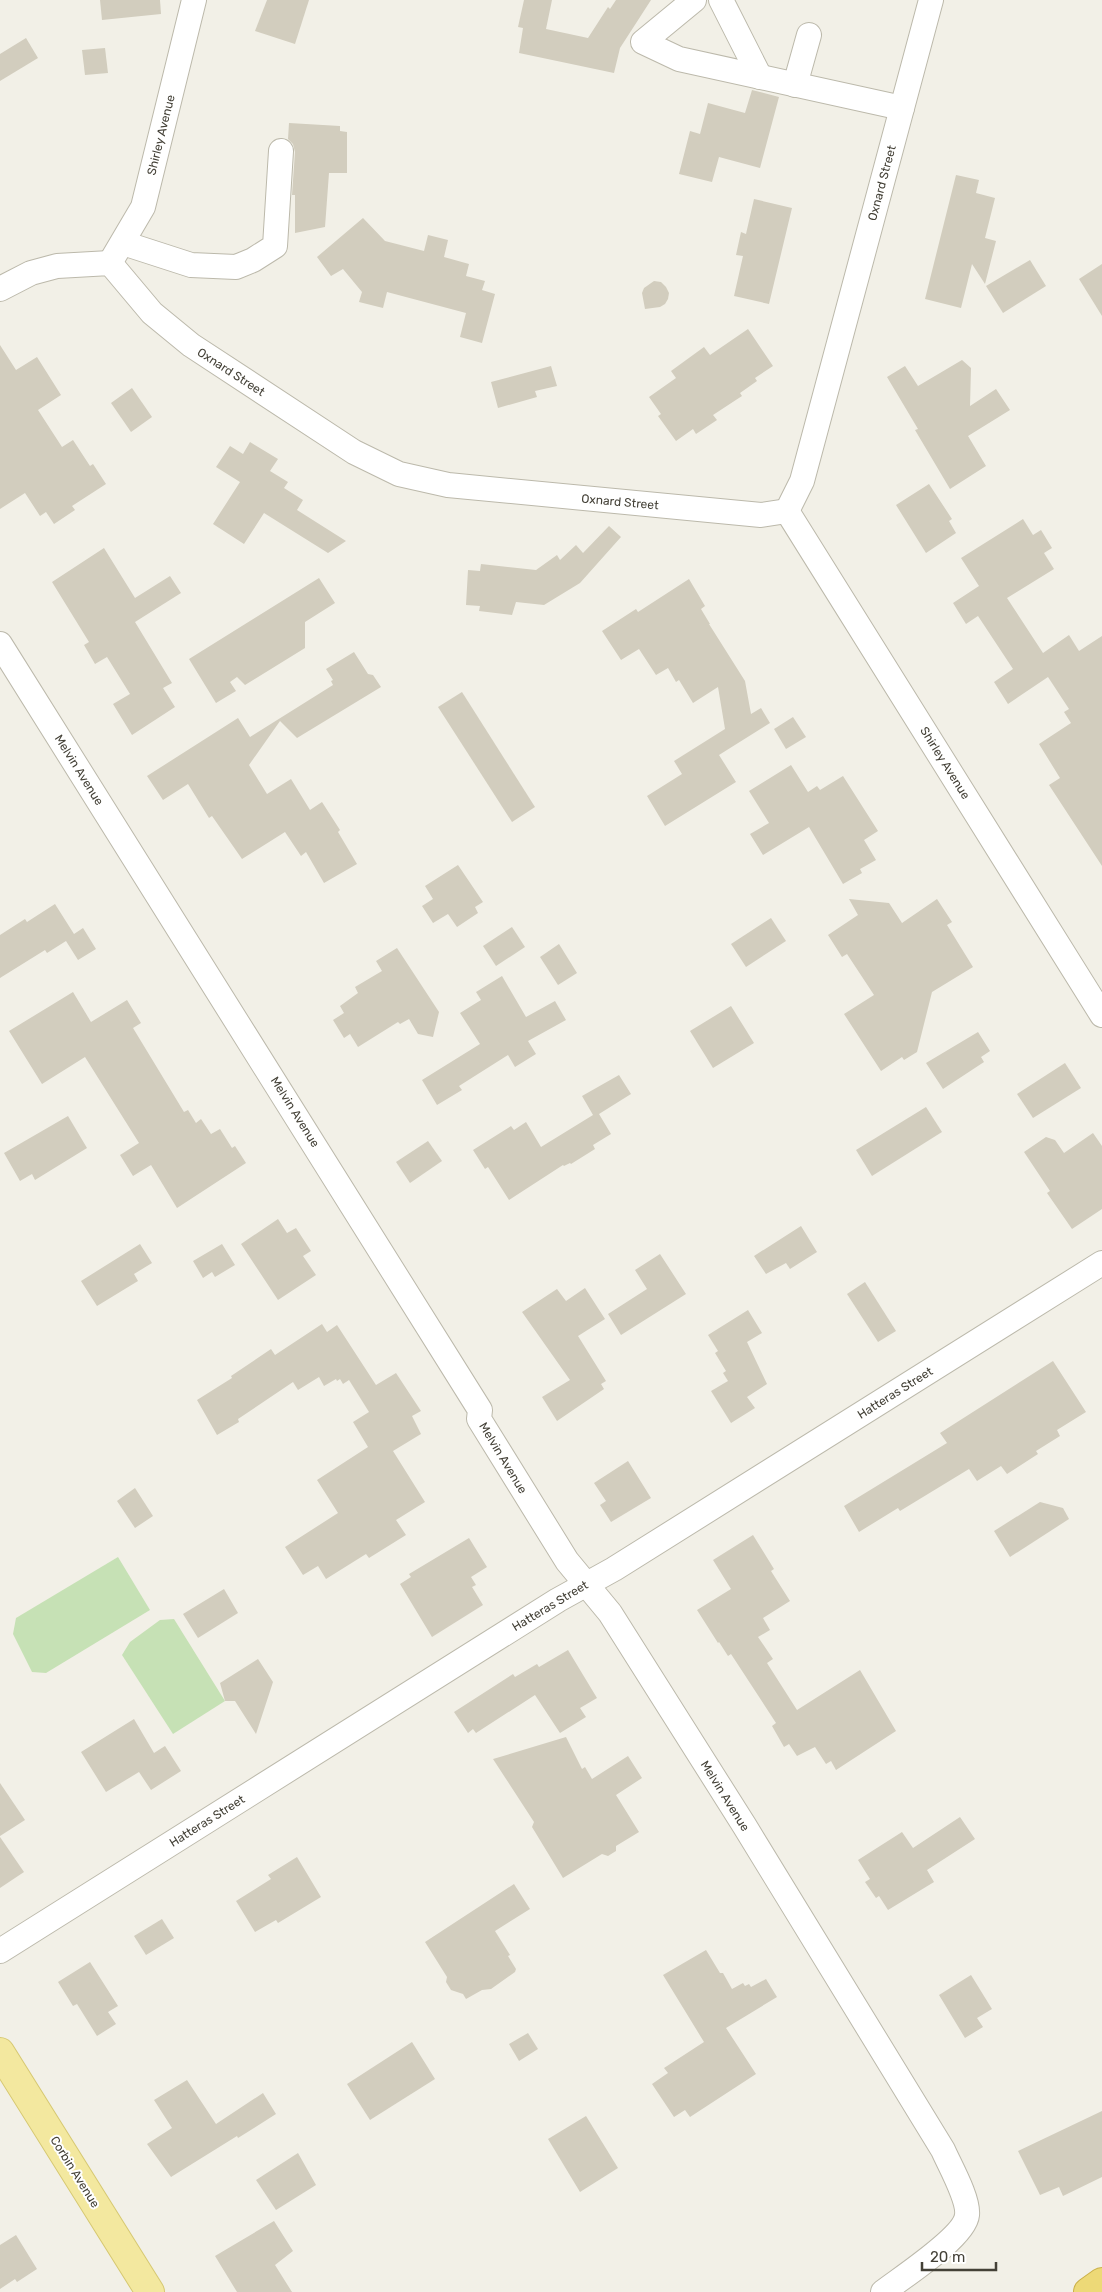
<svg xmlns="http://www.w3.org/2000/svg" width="1102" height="2292" font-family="Rubik,sans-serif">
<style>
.green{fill:#c6e1b5}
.building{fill:#d2cdbe}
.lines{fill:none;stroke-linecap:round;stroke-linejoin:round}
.minor-casing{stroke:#bcb9ab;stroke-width:26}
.major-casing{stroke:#d6c871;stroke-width:30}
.highway-casing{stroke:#cbb048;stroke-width:30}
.minor{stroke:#fff;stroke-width:24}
.major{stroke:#f3e89f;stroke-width:28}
.highway{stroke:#edd977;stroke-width:28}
.labels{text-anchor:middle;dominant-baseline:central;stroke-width:4;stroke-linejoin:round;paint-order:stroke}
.street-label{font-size:12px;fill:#444137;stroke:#fff}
</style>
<rect width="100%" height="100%" fill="#f2f0e7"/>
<g class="green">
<polygon points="118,1557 150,1610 46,1673 32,1672 13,1634 16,1618"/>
<polygon points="174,1619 225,1701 173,1734 122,1655 130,1642 160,1620"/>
</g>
<g class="building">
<polygon points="100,0 160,0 161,14 102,20"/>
<polygon points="267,0 309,0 295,44 255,31"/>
<polygon points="524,0 552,0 546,29 588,38 608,7 610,9 616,0 651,0 620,48 614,73 519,53 523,28 518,27"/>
<polygon points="26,38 38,58 0,81 0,54"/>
<polygon points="105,48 108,73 85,75 82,50"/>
<polygon points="752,90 779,97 760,168 719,157 712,182 679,174 690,131 700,134 708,103 745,113"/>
<polygon points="289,123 340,126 340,131 347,132 347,173 329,173 325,227 295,233 295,195 292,195 295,152 293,144 288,139"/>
<polygon points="956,175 979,180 976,193 995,198 985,238 996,241 985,284 972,264 961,308 925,299"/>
<polygon points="754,199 792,208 769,304 734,296 743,256 736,255 741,232 746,234"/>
<polygon points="363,218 385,241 424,251 428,235 448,240 444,257 469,264 466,276 485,281 482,290 495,294 482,343 460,337 466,313 387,292 383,308 359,302 362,292 343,269 331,276 317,257"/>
<polygon points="1030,260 1046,286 1003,313 986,286"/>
<polygon points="1102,264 1102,316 1079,279"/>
<polygon points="654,281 661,282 666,287 669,293 668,299 665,304 660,307 645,309 642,293 644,288"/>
<polygon points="748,329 773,366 755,378 757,381 740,393 742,396 713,415 717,420 696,434 693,429 676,441 658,416 661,414 649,397 676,378 671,371 704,347 710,355"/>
<polygon points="0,345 16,370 37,357 61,395 38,410 62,447 73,440 90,466 93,464 106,484 72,506 75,510 54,524 46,512 40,516 25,493 0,509"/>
<polygon points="962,360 971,368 970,406 996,389 1010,410 968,436 986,466 950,489 915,430 918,429 887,377 905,366 918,386"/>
<polygon points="551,366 557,386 535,391 537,397 498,408 491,382"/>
<polygon points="132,388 152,417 131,432 111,403"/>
<polygon points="250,442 278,459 270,471 288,482 284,488 303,500 297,510 346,541 328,553 264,513 244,544 213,524 240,482 216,467 230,446 243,454"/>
<polygon points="929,484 952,519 949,521 956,533 926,553 896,505"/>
<polygon points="1023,519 1033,535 1041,530 1052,548 1044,553 1054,569 1007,598 1043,653 1069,635 1079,651 1102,636 1102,866 1049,785 1060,778 1039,744 1071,723 1064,712 1069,709 1048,677 1008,704 994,682 1013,669 978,616 966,624 953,603 979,586 961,558"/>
<polygon points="609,526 621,537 580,583 544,605 516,602 512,615 479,611 480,606 466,605 468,570 480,571 481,564 536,570 557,555 560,560 576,545 583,553"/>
<polygon points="104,548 135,598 170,576 181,593 135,622 172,683 163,688 175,707 132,735 113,704 130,694 107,657 95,664 84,645 89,642 52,582"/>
<polygon points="319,578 335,603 305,622 305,648 245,685 237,677 230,682 236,691 216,703 189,659"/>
<polygon points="689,579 705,606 701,609 710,624 709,624 745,681 751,714 761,708 770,723 719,755 736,782 665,826 647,796 682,774 674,761 725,729 718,687 693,703 679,680 676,682 668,668 656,675 639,649 621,660 602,631 636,609 638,612"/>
<polygon points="354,652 368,674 373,675 381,687 297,738 280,721 249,765 267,794 291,779 310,810 322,802 340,830 338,832 357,864 324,883 306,852 301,856 285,832 242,859 212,816 209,818 188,784 163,800 147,776 238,718 250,737 333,685 331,681 333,680 326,669"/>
<polygon points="462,692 535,807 512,822 438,707"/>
<polygon points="793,717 806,737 786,749 774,729"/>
<polygon points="791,765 808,792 817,786 820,790 843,776 878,831 864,840 876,860 860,869 862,873 843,884 809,827 763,855 750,834 769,823 749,791"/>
<polygon points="458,865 483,902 475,907 478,913 457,927 448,914 433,923 422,906 433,899 425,886"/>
<polygon points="849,899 889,903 902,923 937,899 952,922 947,925 973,967 932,992 917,1052 904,1060 902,1057 881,1071 844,1014 874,995 847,954 842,957 828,935 858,915"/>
<polygon points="55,904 74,934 83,928 96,949 78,960 66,941 47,953 45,950 0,978 0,935 25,919 27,922"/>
<polygon points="771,918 786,941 746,967 731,944"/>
<polygon points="512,927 525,947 496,966 483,946"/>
<polygon points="559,944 577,973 558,985 540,957"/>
<polygon points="397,948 439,1012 433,1037 418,1034 409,1019 400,1024 398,1022 358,1047 350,1034 344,1038 333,1020 344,1013 340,1006 358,993 355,987 382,971 376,961"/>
<polygon points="502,976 526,1017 555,1001 566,1020 528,1041 536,1054 515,1067 508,1055 459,1086 462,1090 437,1105 422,1080 480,1044 460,1013 481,1000 476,992"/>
<polygon points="73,992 91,1022 127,1000 141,1023 133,1028 184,1112 188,1110 196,1123 201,1119 211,1134 220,1129 232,1148 235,1146 246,1163 177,1208 151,1165 133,1176 120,1155 139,1143 85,1057 42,1084 9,1031"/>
<polygon points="731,1006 754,1043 713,1068 690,1031"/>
<polygon points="978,1032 990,1051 981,1057 984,1062 943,1089 926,1063"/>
<polygon points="1065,1063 1081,1088 1033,1118 1017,1094"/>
<polygon points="619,1075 631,1094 599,1114 611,1134 593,1145 595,1149 571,1164 570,1163 564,1166 563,1165 509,1200 488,1167 485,1169 473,1150 511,1126 514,1130 526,1122 541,1147 593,1115 582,1096"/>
<polygon points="926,1107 942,1132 872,1176 856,1150"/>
<polygon points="68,1116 87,1148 35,1180 32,1174 20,1181 4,1153"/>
<polygon points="1093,1133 1102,1146 1102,1209 1072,1229 1047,1193 1050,1191 1024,1152 1046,1137 1055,1140 1064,1153"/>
<polygon points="428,1141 442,1161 410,1183 396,1162"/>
<polygon points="278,1219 287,1233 296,1228 311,1251 303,1256 316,1275 278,1300 241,1244"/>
<polygon points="801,1226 817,1252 790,1269 786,1263 766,1274 754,1256"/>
<polygon points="140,1244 152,1263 134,1274 138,1281 97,1306 81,1281"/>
<polygon points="222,1244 235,1265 215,1277 212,1272 203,1278 193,1261"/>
<polygon points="660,1254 686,1294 621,1335 608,1314 647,1289 635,1270"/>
<polygon points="865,1282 896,1331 878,1342 847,1294"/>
<polygon points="585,1288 605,1319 578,1336 606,1381 601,1384 604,1389 557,1421 542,1397 570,1380 522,1312 557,1289 566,1301"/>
<polygon points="748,1310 762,1333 747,1342 767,1384 747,1397 755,1408 731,1423 711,1391 728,1381 723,1373 726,1371 715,1353 718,1351 708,1335"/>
<polygon points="322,1324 327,1332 337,1325 376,1385 396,1373 421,1411 412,1416 421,1434 393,1451 425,1502 396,1520 406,1535 369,1558 366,1554 326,1579 318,1566 303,1575 285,1547 338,1513 317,1480 368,1447 353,1422 369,1412 349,1380 343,1384 340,1379 337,1381 336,1379 324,1386 319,1377 298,1390 293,1382 238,1419 239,1422 217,1435 197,1400 232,1378 231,1376 271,1349 275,1355"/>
<polygon points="1053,1361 1086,1412 1057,1430 1060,1436 1036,1451 1038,1454 1007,1474 1001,1466 977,1481 969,1469 900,1511 898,1508 859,1532 844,1506 947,1443 940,1433"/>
<polygon points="628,1461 651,1498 611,1522 600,1505 606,1501 594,1483"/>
<polygon points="135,1488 153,1516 135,1528 117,1501"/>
<polygon points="1040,1502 1063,1508 1069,1519 1010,1557 994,1531"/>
<polygon points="753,1535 774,1569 771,1571 790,1601 763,1618 770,1630 758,1637 773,1659 767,1663 797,1710 860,1670 896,1731 836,1770 831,1761 826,1764 815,1747 797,1756 789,1744 784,1747 772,1726 776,1723 731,1654 728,1656 719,1642 718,1643 697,1610 731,1589 713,1560"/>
<polygon points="469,1538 487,1567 471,1577 476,1585 472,1587 483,1605 432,1637 400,1584 411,1577 409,1574"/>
<polygon points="224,1589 238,1613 198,1638 183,1614"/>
<polygon points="568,1650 597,1698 580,1708 586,1717 560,1733 535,1695 476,1733 473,1729 468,1733 454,1712 513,1674 515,1677 537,1664 539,1667"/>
<polygon points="258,1659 273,1682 256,1734 235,1701 225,1701 220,1683"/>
<polygon points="134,1719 154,1753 165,1746 181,1771 151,1790 139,1772 106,1792 81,1752"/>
<polygon points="566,1737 582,1769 585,1767 592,1779 628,1756 642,1778 616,1795 639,1832 616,1846 616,1851 608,1856 602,1854 563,1878 532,1827 534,1822 493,1759"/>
<polygon points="0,1783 25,1820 0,1836"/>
<polygon points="960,1817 975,1839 927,1870 934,1882 888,1910 879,1896 876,1898 865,1882 870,1879 858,1860 902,1832 913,1848"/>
<polygon points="0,1837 24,1872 0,1888"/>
<polygon points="297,1857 321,1897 278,1923 276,1920 255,1932 236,1901 271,1879 268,1875"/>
<polygon points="514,1884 530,1909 495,1931 510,1955 508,1956 516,1969 515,1972 491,1989 482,1990 466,1999 463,1994 451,1990 446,1982 447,1977 425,1942"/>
<polygon points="162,1919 174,1938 146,1955 134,1936"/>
<polygon points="706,1950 720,1973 723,1973 732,1989 743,1983 745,1986 749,1984 751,1987 766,1979 777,1997 726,2028 756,2074 690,2117 685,2110 674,2117 652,2084 668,2073 664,2068 704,2042 663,1975"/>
<polygon points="90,1962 118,2006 108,2012 116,2024 97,2036 77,2004 73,2006 58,1982"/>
<polygon points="971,1975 992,2009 977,2018 983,2027 965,2038 939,1995"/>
<polygon points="528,2033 538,2049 519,2061 509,2044"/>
<polygon points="412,2042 435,2079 370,2120 347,2084"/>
<polygon points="187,2080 216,2124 263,2093 276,2114 238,2138 237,2136 171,2177 147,2144 172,2128 154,2100"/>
<polygon points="1102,2111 1102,2177 1063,2196 1059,2187 1040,2195 1018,2151"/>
<polygon points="586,2116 618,2168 580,2192 548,2139"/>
<polygon points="298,2153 316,2185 276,2210 256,2180"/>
<polygon points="274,2221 293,2251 275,2265 292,2292 237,2292 215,2256"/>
<polygon points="16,2235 37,2269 17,2282 15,2279 0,2289 0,2245"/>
</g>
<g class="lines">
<defs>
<g id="minor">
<polyline points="694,0 643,42 679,59 902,108"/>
<polyline points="721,0 760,77"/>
<polyline points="795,85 809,35"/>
<polyline points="123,243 191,265 236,267 253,260 275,246 281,151"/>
<polyline points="110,263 143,207 194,0"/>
<polyline points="0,289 31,273 57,266 110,263 152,313 191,345 354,452 399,474 448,485 761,515 787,511"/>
<polyline points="787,511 1102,1015"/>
<polyline points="787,511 802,481 931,0"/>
<path d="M0,644L480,1410L479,1419L567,1561L610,1613L744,1825L943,2150C950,2166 969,2199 967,2215C965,2237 901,2278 883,2292"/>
<polyline points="0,1951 558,1600 614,1569 1102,1263"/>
</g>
<polyline id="major" points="0,2052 150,2292"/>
<polyline id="highway" points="1088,2292 1102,2282"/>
</defs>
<use href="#minor" class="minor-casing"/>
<use href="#major" class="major-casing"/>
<use href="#highway" class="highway-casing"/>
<use href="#minor" class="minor"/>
<use href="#major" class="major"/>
<use href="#highway" class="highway"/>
</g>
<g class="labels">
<g class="street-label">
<text transform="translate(161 135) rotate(-76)">Shirley Avenue</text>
<text transform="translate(882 183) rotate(-75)">Oxnard Street</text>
<text transform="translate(231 372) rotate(33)">Oxnard Street</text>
<text transform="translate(620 502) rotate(5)">Oxnard Street</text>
<text transform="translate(945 763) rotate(58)">Shirley Avenue</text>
<text transform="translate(79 770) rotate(58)">Melvin Avenue</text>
<text transform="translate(295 1112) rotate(58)">Melvin Avenue</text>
<text transform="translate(895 1393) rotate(-32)">Hatteras Street</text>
<text transform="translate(503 1458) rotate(59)">Melvin Avenue</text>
<text transform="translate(550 1606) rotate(-31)">Hatteras Street</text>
<text transform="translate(725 1796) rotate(58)">Melvin Avenue</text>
<text transform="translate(207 1821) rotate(-32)">Hatteras Street</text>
<text transform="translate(75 2172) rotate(58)">Corbin Avenue</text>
</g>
</g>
<path d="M922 2262v8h74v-8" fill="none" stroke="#444137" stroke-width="2.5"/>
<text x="930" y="2262" font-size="15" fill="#444137" stroke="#ffffff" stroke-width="4" paint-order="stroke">20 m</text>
</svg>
